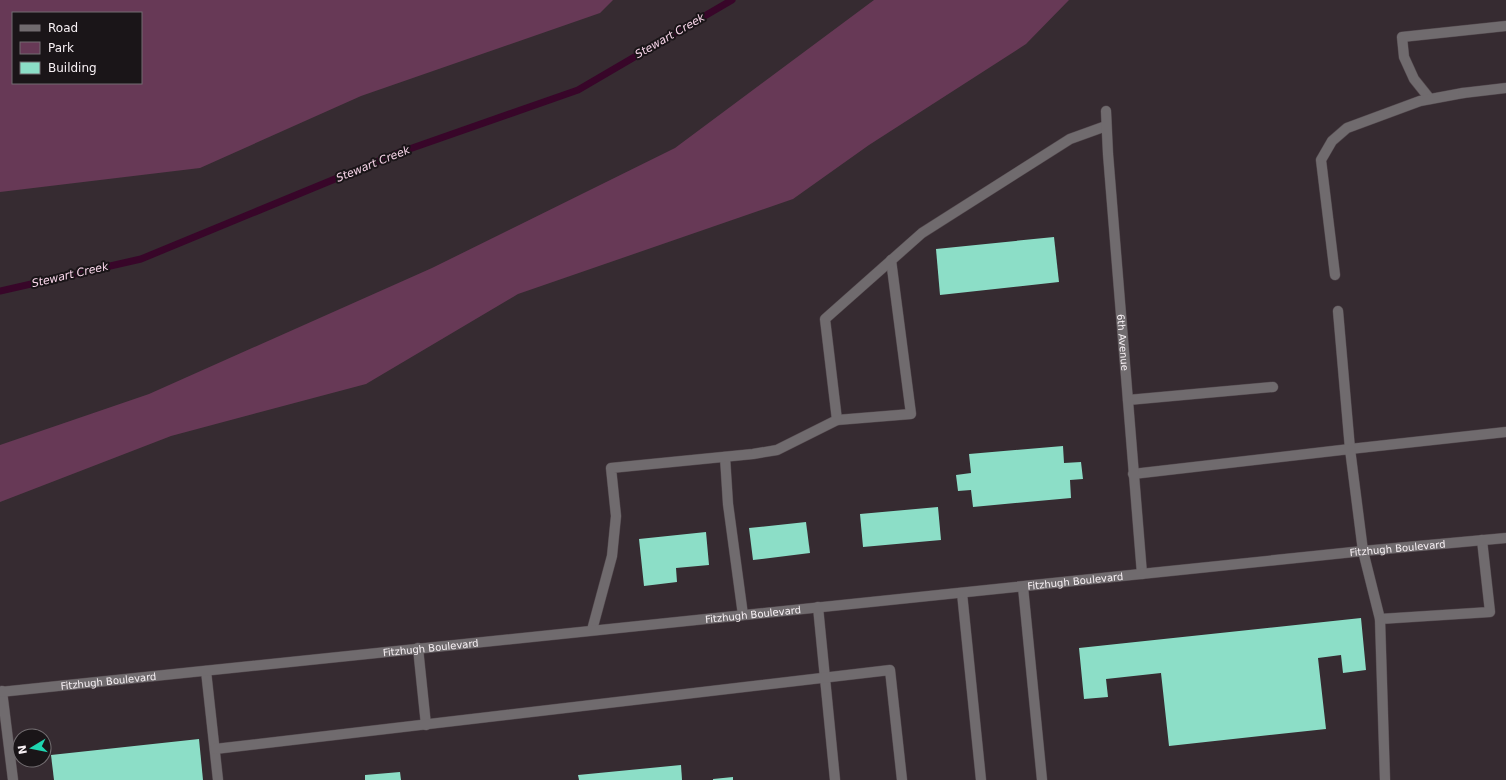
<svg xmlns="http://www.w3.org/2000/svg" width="1506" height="780" font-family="'DejaVu Sans',sans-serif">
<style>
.green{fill:#673956;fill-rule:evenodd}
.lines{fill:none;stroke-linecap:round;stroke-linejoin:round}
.stream{stroke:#380629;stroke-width:7}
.building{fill:#8cdec7}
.lane-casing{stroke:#51474c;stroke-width:11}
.street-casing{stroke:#51474c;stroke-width:11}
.lane{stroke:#706b6e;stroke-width:10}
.street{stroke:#706b6e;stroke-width:10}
.labels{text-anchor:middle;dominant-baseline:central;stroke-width:4;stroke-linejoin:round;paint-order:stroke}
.street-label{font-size:10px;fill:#f7f0f4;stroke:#1a1518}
.water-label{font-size:11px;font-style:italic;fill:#fad7eb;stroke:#1a1518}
</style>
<rect width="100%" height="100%" fill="#362b31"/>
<g class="green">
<path d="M0,0H613L600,13L361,96L200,168L0,192ZM13,13H141V83H13Z"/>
<polygon points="874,0 1069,0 1026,44 869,145 793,199 518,294 366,384 171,436 0,502 0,445 149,394 432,268 675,148"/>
</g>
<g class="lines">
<polyline class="stream" points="0,291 141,259 398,153 578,90 732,0"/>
</g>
<g class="building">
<polygon points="1054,237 1059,282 940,295 936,249"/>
<polygon points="1063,446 1064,463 1081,462 1083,479 1070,480 1071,498 973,507 971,490 958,491 956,475 971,473 969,454"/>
<polygon points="938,507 941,540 863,547 860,514"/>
<polygon points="806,522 810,553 753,560 749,528"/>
<polygon points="706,532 709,565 676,568 677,582 644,586 639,539"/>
<polygon points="1361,618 1366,670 1343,673 1341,655 1318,658 1326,729 1169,746 1161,673 1106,679 1108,697 1084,699 1079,648"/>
<polygon points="199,739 203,780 54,780 51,755"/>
<polygon points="681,765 682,780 579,780 578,775"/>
<polygon points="400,772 401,780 365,780 365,775"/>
<polygon points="733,777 733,780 713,780 713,779"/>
</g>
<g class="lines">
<defs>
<g id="lane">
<polyline points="1430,99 1414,79 1404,57 1402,37 1506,26"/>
<polyline points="1335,275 1321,160 1332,141 1347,128 1420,101 1463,93"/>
<polyline points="1338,311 1350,449 1506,432"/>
<polyline points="1128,400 1273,387"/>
<polyline points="837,420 911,414 891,260"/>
<polyline points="725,457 728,504 743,615"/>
<polyline points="1133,474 1350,449 1363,551 1380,619 1490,612 1482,540"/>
<polyline points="1023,587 1042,780"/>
<polyline points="962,593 981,780"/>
<polyline points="818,607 835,780"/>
<polyline points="1380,619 1385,780"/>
<polyline points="592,630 612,556 616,516 611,468 753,454 777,450 837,420 825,319 922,233 1070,139 1106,126"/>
<polyline points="418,648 426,725"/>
<polyline points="206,671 218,780"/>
<polyline points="2,691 13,780"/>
<polyline points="215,749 890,670 902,780"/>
</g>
<g id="street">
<polyline points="1463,93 1506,88"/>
<path id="s1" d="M1106,111L1108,154L1142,574"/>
<path id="s2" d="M0,692L1363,551L1506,538"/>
</g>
</defs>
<use href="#lane" class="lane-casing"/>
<use href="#street" class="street-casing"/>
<use href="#lane" class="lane"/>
<use href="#street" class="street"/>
</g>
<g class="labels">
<g class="street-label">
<text stroke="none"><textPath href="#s1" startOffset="232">6th Avenue</textPath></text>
<text stroke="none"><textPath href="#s2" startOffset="1405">Fitzhugh Boulevard</textPath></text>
<text stroke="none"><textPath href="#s2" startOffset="1081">Fitzhugh Boulevard</textPath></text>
<text stroke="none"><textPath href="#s2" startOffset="757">Fitzhugh Boulevard</textPath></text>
<text stroke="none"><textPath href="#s2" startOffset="433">Fitzhugh Boulevard</textPath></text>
<text stroke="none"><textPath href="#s2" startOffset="109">Fitzhugh Boulevard</textPath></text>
</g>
<g class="water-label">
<text transform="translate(670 36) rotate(-30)">Stewart Creek</text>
<text transform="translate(373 164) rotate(-22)">Stewart Creek</text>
<text transform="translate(70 275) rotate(-13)">Stewart Creek</text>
</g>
</g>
<rect x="12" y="12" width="130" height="72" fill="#1a1518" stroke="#726d70"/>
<rect x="20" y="25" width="20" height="6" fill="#706b6e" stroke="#726d70"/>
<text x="48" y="32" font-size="12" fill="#f7f0f4">Road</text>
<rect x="20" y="42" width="20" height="12" fill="#673956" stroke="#726d70"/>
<text x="48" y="52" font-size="12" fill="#f7f0f4">Park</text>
<rect x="20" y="62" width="20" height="12" fill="#8cdec7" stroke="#726d70"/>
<text x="48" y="72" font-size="12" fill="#f7f0f4">Building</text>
<g transform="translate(32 748) rotate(260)"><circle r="19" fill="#1a1518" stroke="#726d70"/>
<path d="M0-3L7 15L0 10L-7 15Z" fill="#1fd5b0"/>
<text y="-6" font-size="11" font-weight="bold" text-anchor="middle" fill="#f7f0f4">N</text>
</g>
</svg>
